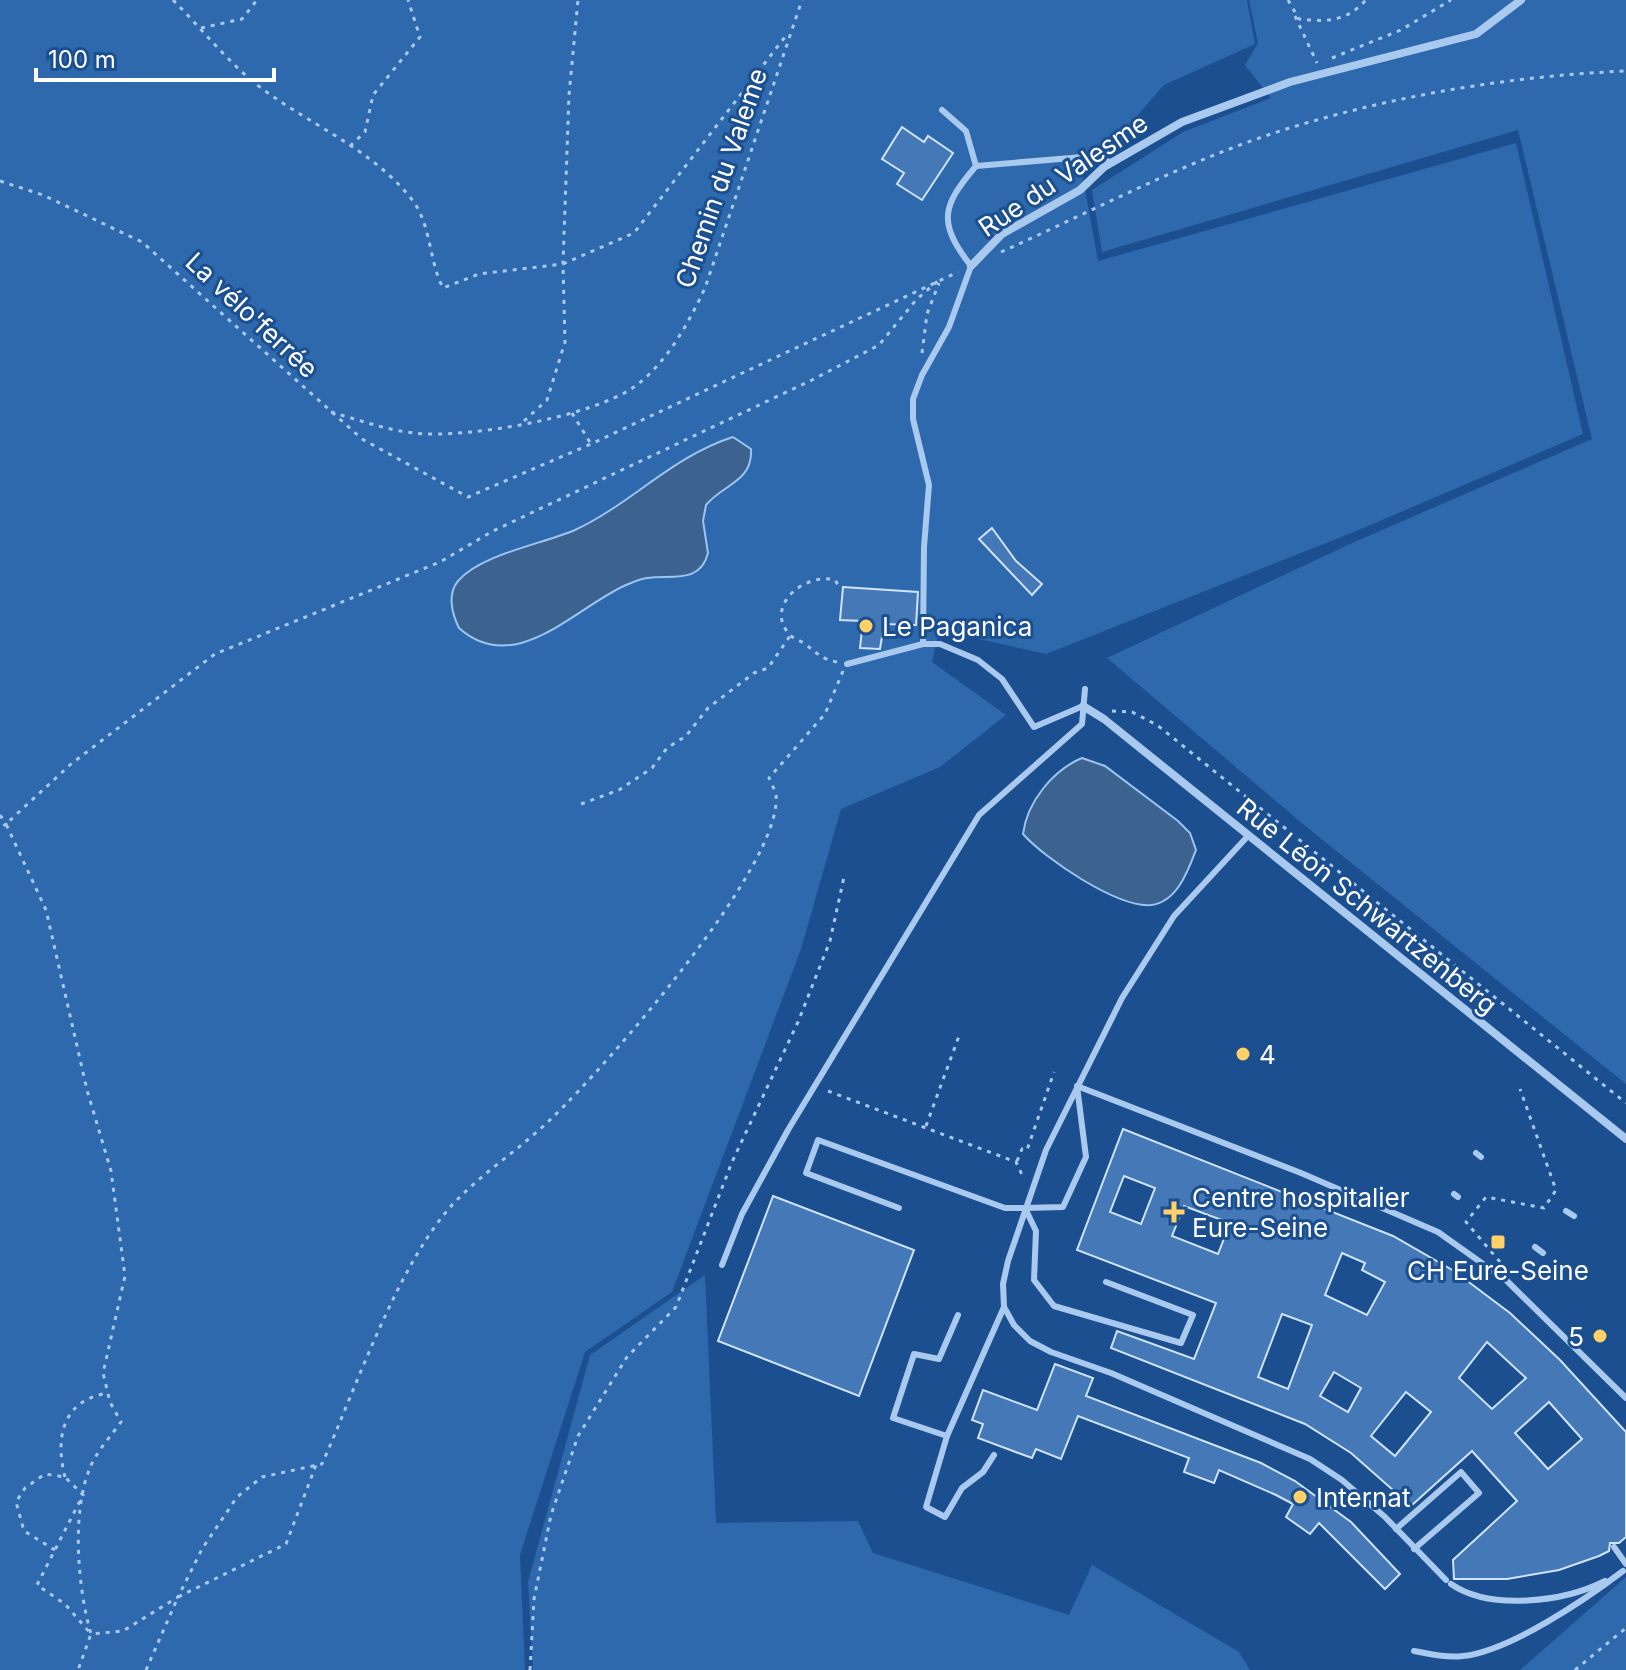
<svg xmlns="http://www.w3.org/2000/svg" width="1626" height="1670" font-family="Inter,sans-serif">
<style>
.green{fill:#2e69ad}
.water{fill:#3c6290;stroke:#9cc4f0;stroke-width:2}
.building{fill:#4478b7;stroke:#cfe3fa;stroke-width:2;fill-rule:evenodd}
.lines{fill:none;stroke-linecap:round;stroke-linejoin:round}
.path{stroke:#a9c9ee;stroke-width:3;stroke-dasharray:4 6;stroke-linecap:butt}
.service{stroke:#a9c9ee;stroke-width:6}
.minor{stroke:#a9c9ee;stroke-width:8}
.poi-dot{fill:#ffd166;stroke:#1b4f8f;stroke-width:3}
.labels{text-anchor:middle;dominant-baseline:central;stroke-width:6;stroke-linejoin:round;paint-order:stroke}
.street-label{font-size:26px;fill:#fff;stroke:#1b4f8f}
.poi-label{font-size:26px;fill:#fff;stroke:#1b4f8f;text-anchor:start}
</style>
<rect width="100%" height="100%" fill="#1b4f8f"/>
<g class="green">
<polygon points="0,0 1247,0 1255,44 1164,85 1083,178 1098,261 1516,143 1583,434 1354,532 1046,654 939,630 932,662 1006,715 940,767 841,809 801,949 672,1292 585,1352 520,1555 525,1670 0,1670"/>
<polygon points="1249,0 1626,0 1626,1084 1303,824 1107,658 1352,543 1592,439 1518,130 1102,252 1092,190 1183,132 1271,98 1245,65 1258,43"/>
<polygon points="705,1275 716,1523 858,1521 873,1553 1069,1615 1092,1565 1239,1652 1250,1670 533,1670 528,1582 590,1355"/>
<polygon points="1626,1577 1626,1670 1520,1670"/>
</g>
<g class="water">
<path d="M733,437L751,449C753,482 723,484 706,505L703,521L708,553C700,585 670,574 647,578C639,579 631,583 624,586C575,608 515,678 459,628C452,614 447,594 458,581C481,554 543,544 575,530C631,504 673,456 733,437Z"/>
<path d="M1082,758L1105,766L1178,821L1190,833L1196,850C1188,871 1177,902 1151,905C1118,908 1045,859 1023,834C1027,802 1053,770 1082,758Z"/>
</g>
<g class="building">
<polygon points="902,127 924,142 928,136 953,153 922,200 897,184 904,173 882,159"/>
<polygon points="992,528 1016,561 1042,584 1032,595 979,539"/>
<polygon points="843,587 918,592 916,625 884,624 880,649 860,648 863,621 840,620"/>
<path d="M1123,1129L1393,1236L1454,1271L1510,1313L1560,1360L1626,1432V1537L1619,1543H1610L1609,1551L1599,1556L1559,1570L1507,1579H1454L1453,1560L1517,1501L1472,1451L1411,1506L1351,1453L1305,1424L1111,1348L1117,1331L1194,1359L1216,1303L1077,1250ZM1124,1176L1155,1188L1141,1224L1110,1212ZM1184,1206L1230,1223L1218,1254L1172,1236ZM1342,1253L1365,1263L1362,1270L1385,1282L1367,1315L1325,1295ZM1282,1314L1312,1325L1288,1389L1258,1377ZM1487,1342L1526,1378L1492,1409L1459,1378ZM1334,1372L1361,1388L1348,1412L1320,1396ZM1406,1392L1431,1412L1395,1456L1371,1436ZM1549,1402L1582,1439L1548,1469L1515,1433Z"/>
<polygon points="773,1196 914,1250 859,1396 718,1341"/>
<polygon points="1055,1364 1093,1378 1086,1396 1261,1463 1295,1481 1351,1522 1400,1574 1385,1589 1319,1523 1310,1534 1286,1517 1293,1504 1276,1495 1219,1470 1214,1483 1184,1472 1189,1458 1078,1416 1061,1459 1036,1449 1032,1458 978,1438 983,1424 972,1420 983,1390 1037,1410"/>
</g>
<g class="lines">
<g class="path">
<path d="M173,0C199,26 223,56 251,80C302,122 372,147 413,201C431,225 429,261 443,288L479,274L563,264L569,95L578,0"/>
<path d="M1288,0L1299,19C1327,22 1346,22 1366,0"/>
<polyline points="1295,16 1317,63"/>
<polyline points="201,28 242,19 257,0"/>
<polyline points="1332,58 1401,30 1451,0"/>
<polyline points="350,146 365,132 373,95 420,37 408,0"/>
<polyline points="0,181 43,195 142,242 362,439 468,497 591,444 958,272"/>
<path d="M1001,252C1093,211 1184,162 1280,131C1391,96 1509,76 1626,71"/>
<polyline points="922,353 927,314 939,283"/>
<path d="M331,412C359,420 386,430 414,433C467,439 591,417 634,387C667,363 688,324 705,288L802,0"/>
<polyline points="572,413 591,444"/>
<polyline points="524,421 547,400 565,342 563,264 634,233 788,33"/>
<path d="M837,662C821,659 817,653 805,644C800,640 793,639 789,634C764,605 806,572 835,580L840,588"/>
<path d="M843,671L825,714L769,778C771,783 775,790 776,795C783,865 606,1066 554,1116C523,1147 483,1172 453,1204C398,1264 356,1388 322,1464L262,1477L237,1497L202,1549L178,1597L123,1631L91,1634C78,1590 71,1512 90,1468C96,1452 111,1436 121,1422L110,1402L103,1373L125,1276L111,1171L87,1090L46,910L6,824L71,764L215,654L440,562L493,531L812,380L879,345L916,300L940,279"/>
<polyline points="1112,711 1132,712 1157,725 1626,1103"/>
<polyline points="581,804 619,790 652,768 667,748 686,736 708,708 754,673 768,668 790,636"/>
<polyline points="0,815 6,824 0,828"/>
<polyline points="828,1091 1016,1162 1024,1179"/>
<polyline points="926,1126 959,1036"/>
<polyline points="1017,1161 1022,1149 1027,1150 1054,1072"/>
<polyline points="1500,1262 1466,1222 1486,1197 1544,1208 1556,1190 1520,1089"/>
<path d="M65,1477C55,1438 62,1400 108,1393"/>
<polyline points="55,1550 24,1531 16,1502 25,1488 45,1474 65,1477 83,1495 37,1585 65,1604 91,1634 78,1670"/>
<polyline points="146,1670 178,1597 286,1544 316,1465"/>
<polyline points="530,1670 534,1599 551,1515 578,1436 627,1357 676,1307 732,1162 798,1022 830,941 844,877"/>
<polyline points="1575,1670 1626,1628"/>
</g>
<g class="service">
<polyline points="942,110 966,131 976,166 1083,157 1111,162"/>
<path d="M923,644L924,547L929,485L913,419V399L922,375L949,327L971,266C937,222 942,206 976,166"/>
<polyline points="847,664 923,644 940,644 978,660 1002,679 1034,727 1083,706"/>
<polyline points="1247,837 1174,916 1122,998 1046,1150 1008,1261 1003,1284 1004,1307 1014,1325 1030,1341 1051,1352 1111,1373 1310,1459 1342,1480 1385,1517 1446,1580"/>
<polyline points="1476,1153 1481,1157"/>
<polyline points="1454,1194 1458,1197"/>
<polyline points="899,1208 806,1173 818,1140 1005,1208 1025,1208 1036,1231 1034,1280 1054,1306 1181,1343 1193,1315 1106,1282"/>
<polyline points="1025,1208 1063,1207 1086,1157 1077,1086 1301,1173 1438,1232 1507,1281 1626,1398"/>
<polyline points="1566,1211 1574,1216"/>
<polyline points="1535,1247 1543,1253"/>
<polyline points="722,1265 742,1214 788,1130 979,815 1082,724 1085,689"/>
<polyline points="947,1436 893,1418 914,1354 939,1359 958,1315"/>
<polyline points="994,1455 983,1472 962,1488 945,1517 926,1507 947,1436 1004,1307"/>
<polyline points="1396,1529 1461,1472 1479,1493 1414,1549"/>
<polyline points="1614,1547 1626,1564"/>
<path d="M1451,1584C1490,1611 1564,1602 1605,1581"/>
<path d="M1414,1651C1430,1654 1446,1658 1463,1656C1510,1651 1586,1599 1623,1571"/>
</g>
<g class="minor">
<polyline points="971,266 1002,234 1080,190 1104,167 1182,122 1290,82 1476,34 1521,0"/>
<polyline points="1083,706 1104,719 1626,1139"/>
</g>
</g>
<g class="poi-dot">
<circle cx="866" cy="626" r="8"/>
<circle cx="1243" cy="1054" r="8"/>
<path d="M1170 1200h8v8h8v8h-8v8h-8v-8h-8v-8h8z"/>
<rect x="1490" y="1234" width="16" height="16" rx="4"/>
<circle cx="1600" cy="1336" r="8"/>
<circle cx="1300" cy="1497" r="8"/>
</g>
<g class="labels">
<g class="street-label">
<text transform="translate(1063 175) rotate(-34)">Rue du Valesme</text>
<text transform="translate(721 178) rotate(-71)">Chemin du Valeme</text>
<text transform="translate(252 315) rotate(43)">La vélo'ferrée</text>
<text transform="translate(1367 906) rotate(39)">Rue Léon Schwartzenberg</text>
</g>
<g class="poi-label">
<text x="882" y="626">Le Paganica</text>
<text x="1259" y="1054">4</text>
<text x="1192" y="1197">Centre hospitalier<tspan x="1192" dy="30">Eure-Seine</tspan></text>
<text x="1498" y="1270" text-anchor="middle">CH Eure-Seine</text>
<text x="1584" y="1336" text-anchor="end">5</text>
<text x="1316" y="1497">Internat</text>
</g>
</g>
<path d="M36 68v12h238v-12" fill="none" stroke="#ffffff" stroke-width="4"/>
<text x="48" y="68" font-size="24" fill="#ffffff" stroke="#1b4f8f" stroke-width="6" paint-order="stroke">100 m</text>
</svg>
